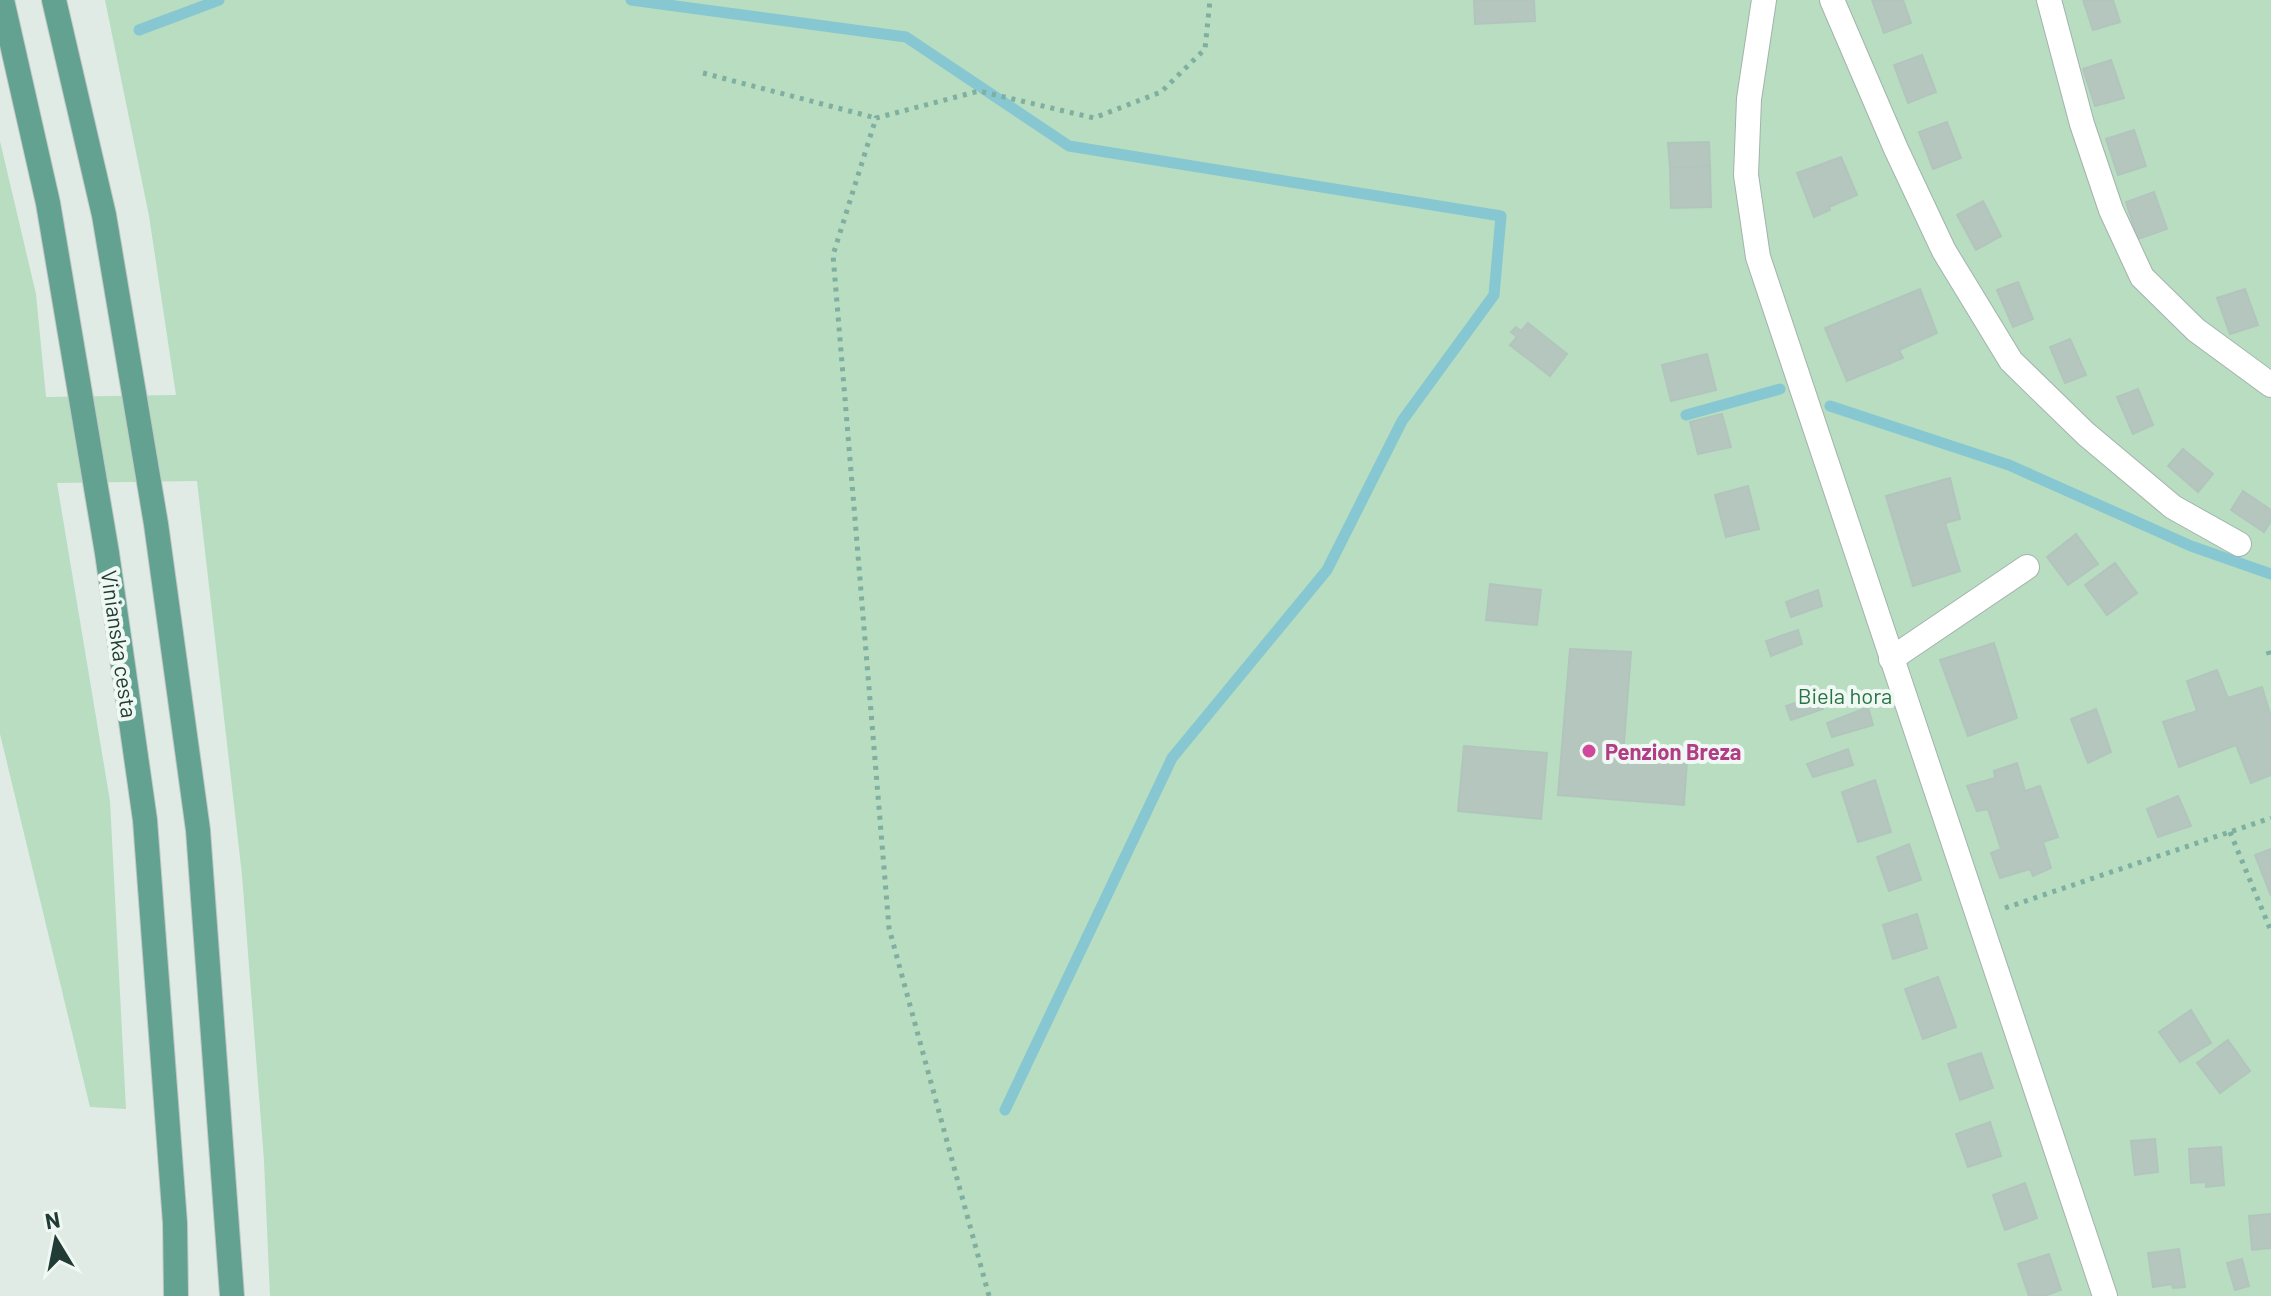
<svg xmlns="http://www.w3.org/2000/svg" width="2271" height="1296" font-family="Barlow,sans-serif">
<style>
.green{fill:#b8ddc1}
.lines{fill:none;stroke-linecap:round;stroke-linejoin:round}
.stream{stroke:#86c7d2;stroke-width:11}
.building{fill:#b5c6bf;stroke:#b2c5bd;stroke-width:2}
.minor-casing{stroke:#a3b3ad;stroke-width:26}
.major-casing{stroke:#c1c8c6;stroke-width:26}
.path{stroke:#7fafa0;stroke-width:5;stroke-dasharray:4 6;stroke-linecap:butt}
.minor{stroke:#fff;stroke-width:24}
.major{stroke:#63a291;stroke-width:24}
.hotel-dot{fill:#d1479c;stroke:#f0f8f4;stroke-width:3}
.labels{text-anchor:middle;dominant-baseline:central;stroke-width:8;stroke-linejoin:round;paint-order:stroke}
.street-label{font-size:22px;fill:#203c34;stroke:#f0f8f4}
.park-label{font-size:22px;fill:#297345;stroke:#f0f8f4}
.hotel-label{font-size:22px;font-weight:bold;fill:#b23c85;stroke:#f0f8f4;text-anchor:start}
</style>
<rect width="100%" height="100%" fill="#e0ebe6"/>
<polygon class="green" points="105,0 2271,0 2271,1296 270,1296 264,1161 242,875 197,481 57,483 110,801 126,1109 90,1107 0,734 0,141 36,294 46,397 176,395 149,216"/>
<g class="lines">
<g class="stream">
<polyline points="631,0 906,37 1069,146 1501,216 1494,295 1402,421 1327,570 1172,758 1005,1110"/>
<polyline points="139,30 219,0"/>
<polyline points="1830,406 2009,465 2191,546 2271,574"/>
<polyline points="1686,415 1780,389"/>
</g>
</g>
<g class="building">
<polygon points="1474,0 1534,0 1535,21 1475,24"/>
<polygon points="1872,0 1903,0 1911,23 1884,33"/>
<polygon points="2083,0 2113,0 2120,22 2093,30"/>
<polygon points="1922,55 1936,92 1908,103 1894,65"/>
<polygon points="2111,60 2124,98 2095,106 2083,69"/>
<polygon points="1947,122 1961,158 1933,169 1919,132"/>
<polygon points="2134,130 2146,166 2118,175 2106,139"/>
<polygon points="1709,142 1710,166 1670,168 1668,143"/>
<polygon points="1841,157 1857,195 1829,207 1830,210 1814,217 1797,173"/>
<polygon points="1710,166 1711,207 1671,208 1670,168"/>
<polygon points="2154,192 2167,229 2138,239 2126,202"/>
<polygon points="1983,201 2001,236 1976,250 1957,215"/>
<polygon points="2018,282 2033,319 2013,327 1997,290"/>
<polygon points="1920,289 1937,333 1899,350 1903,358 1847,381 1825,328"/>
<polygon points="2245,289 2258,325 2230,334 2217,298"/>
<polygon points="1528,323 1567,354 1550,376 1510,345 1517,337 1511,332 1516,327 1521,331"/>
<polygon points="2070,339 2086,375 2065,383 2050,347"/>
<polygon points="1707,354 1716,390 1671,401 1662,365"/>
<polygon points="2138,389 2153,425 2133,434 2117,397"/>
<polygon points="1722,414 1731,447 1698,454 1690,422"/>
<polygon points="2183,449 2213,474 2198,492 2168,466"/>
<polygon points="1950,478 1960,519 1945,523 1960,571 1913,586 1886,496"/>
<polygon points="1748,486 1759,529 1726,537 1715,495"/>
<polygon points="2243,491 2271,510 2271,521 2264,532 2231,510"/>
<polygon points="2076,534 2098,564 2068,585 2047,557"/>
<polygon points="2115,563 2137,593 2107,615 2085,585"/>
<polygon points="1490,584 1541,590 1537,625 1486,620"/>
<polygon points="1818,590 1822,606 1791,617 1786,602"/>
<polygon points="1798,630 1802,644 1771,656 1766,641"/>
<polygon points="1994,643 2017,718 1968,736 1940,660"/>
<polygon points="1570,649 1631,652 1623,756 1687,761 1684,805 1558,795"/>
<polygon points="2217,670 2228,698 2262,687 2271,717 2271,775 2251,783 2236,745 2179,767 2163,722 2197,711 2187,681"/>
<polygon points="1818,695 1823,709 1791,720 1786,706"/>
<polygon points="1868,707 1873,725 1832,737 1827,723"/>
<polygon points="2096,709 2111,752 2088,763 2071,719"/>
<polygon points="1464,746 1547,753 1541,819 1458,811"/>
<polygon points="1848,749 1853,765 1813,777 1807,764"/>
<polygon points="2017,763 2025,791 2040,786 2058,837 2043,842 2051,868 2033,876 2030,869 2000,878 1991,853 2001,849 1988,809 1977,811 1967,786 1995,778 1994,771"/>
<polygon points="1875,780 1891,832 1858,842 1842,792"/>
<polygon points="2178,796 2191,826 2158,837 2147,809"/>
<polygon points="1909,844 1921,880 1889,891 1877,857"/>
<polygon points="2271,849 2271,896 2255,855"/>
<polygon points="1917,914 1927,948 1893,959 1883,925"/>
<polygon points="1938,977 1956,1027 1923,1039 1905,989"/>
<polygon points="2191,1010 2211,1043 2180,1062 2159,1032"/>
<polygon points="2228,1040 2250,1071 2220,1093 2197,1063"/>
<polygon points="1981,1053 1993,1088 1960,1100 1948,1064"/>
<polygon points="1990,1122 2001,1156 1968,1167 1956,1134"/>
<polygon points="2155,1139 2158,1172 2135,1175 2131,1141"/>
<polygon points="2221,1147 2224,1185 2206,1187 2206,1182 2191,1183 2189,1149"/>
<polygon points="2025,1183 2037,1218 2005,1230 1993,1195"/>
<polygon points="2271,1214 2271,1248 2252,1250 2249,1216"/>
<polygon points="2179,1249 2185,1287 2173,1288 2172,1284 2153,1287 2148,1253"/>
<polygon points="2049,1254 2061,1290 2044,1296 2029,1296 2018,1264"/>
<polygon points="2242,1259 2249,1286 2235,1290 2227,1263"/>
</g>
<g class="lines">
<defs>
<g id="minor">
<polyline points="1764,0 1749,99 1746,175 1758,257 2105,1296"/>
<polyline points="1832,0 1896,149 1944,251 2011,361 2086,434 2173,507 2239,544"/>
<polyline points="2049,0 2082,124 2111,210 2142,277 2196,330 2271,385"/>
<polyline points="1891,659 2027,567"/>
</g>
<g id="major">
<polyline points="2,0 48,203 107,553 145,820 175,1223 176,1296"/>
<polyline points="54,0 104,215 156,524 198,830 232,1296"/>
</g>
</defs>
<use href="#minor" class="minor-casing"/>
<use href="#major" class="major-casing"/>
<g class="path">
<polyline points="703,73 876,118"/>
<polyline points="2268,651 2271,660"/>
<polyline points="2230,832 2271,931"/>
<polyline points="2005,908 2271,818"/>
<polyline points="989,1296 889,928 833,255 876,118 979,91 1094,118 1161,92 1205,49 1210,0"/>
</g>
<use href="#minor" class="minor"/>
<use href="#major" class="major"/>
</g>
<circle class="hotel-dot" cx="1589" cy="751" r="8"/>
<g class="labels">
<g class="street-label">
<text transform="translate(120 644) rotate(82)">Vinianska cesta</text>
</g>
<g class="park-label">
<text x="1845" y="695">Biela hora</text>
</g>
<g class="hotel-label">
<text x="1605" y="751">Penzion Breza</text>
</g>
</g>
<g transform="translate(56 1240) rotate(350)" stroke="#f0f8f4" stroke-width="6" paint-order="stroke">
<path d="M0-6L14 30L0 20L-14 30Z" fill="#203c34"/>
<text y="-12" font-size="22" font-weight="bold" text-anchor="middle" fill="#203c34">N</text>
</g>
</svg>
